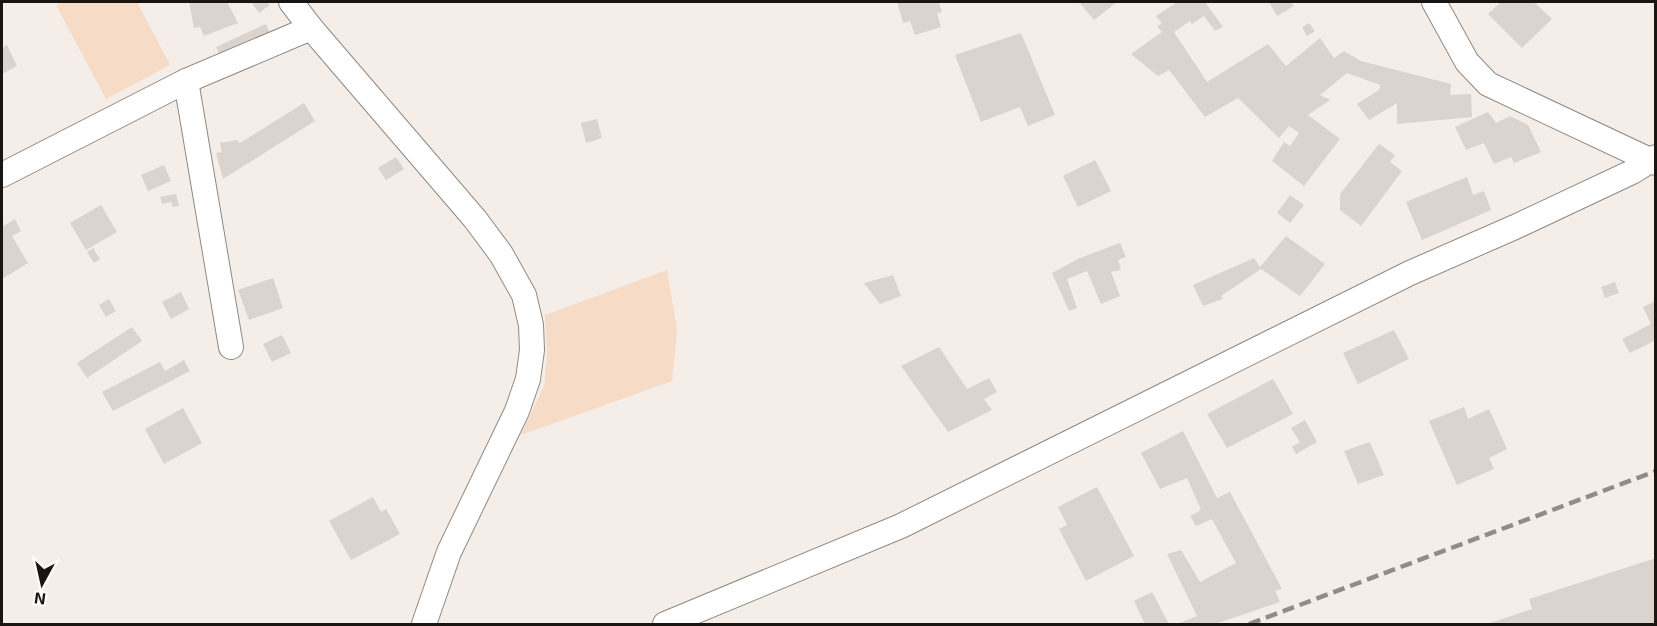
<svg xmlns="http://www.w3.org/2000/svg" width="1657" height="626" font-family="'Exo 2',sans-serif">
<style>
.green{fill:#f6dbc7}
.building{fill:#dad3ce}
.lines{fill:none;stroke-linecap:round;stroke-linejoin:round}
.minor-casing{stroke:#8f8984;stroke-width:26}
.minor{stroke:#fff;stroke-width:24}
.rail{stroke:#918c88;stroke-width:4.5;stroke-dasharray:12 6;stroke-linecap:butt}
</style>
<rect width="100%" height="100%" fill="#f5eee8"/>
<g class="green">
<polygon points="63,2 137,2 170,65 106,99 56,5"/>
<polygon points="667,270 677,329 675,354 672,381 521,435 544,386 547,356 545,315"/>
</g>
<g class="building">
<polygon points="189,2 227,2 238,23 204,36 200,27 194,28"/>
<polygon points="251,2 267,2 270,5 259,13"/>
<polygon points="897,2 939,2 942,12 937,13 941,27 915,35 910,21 903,23"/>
<polygon points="1079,2 1117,2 1094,20"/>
<polygon points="1175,2 1205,2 1223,27 1215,31 1204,16 1192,24 1190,21 1174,32 1207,82 1268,44 1286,66 1320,38 1334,58 1344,51 1361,61 1451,84 1450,95 1471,94 1472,117 1397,124 1397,103 1369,120 1357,104 1379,90 1380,85 1347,73 1320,95 1330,100 1308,115 1340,139 1304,186 1272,161 1284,142 1290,146 1299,133 1289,126 1279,138 1238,98 1205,117 1169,70 1158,76 1131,54 1162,32 1157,26 1162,23 1156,16 1176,3"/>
<polygon points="1269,2 1291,2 1294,6 1277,16"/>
<polygon points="1501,2 1534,2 1552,19 1522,48 1488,14"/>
<polygon points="1309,23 1315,31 1307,36 1302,27"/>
<polygon points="266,24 271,35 221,58 216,47"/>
<polygon points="1021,33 1055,115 1028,126 1020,107 981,122 955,55"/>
<polygon points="7,45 17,66 2,74 2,48"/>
<polygon points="304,103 315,121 223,179 216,153 222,152 220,143 237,140 240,143"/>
<polygon points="1488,112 1496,123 1510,116 1528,125 1541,152 1514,163 1511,157 1494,164 1484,143 1466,150 1455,127"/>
<polygon points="597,119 602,138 586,143 581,123"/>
<polygon points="1379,144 1395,155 1390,162 1402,171 1361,226 1340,210 1340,194"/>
<polygon points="396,157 404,169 386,180 378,168"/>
<polygon points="1095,160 1111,191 1078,207 1063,176"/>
<polygon points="164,165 171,181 148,191 141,175"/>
<polygon points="1467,177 1473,195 1484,191 1491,210 1422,240 1406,202"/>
<polygon points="176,194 179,206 172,207 172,202 162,204 160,197"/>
<polygon points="1290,195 1304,205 1290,223 1277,213"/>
<polygon points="101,205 117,232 86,250 70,223"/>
<polygon points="15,219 21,231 12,236 28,263 2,279 2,227"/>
<polygon points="1286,236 1325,264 1300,296 1261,269 1221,296 1223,299 1203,306 1193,285 1254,258 1260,267"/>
<polygon points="1120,243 1126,257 1118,260 1121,270 1111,272 1120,296 1101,304 1087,271 1067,279 1077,308 1069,311 1052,273 1080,258"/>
<polygon points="93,248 100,259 94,263 87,252"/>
<polygon points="893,275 901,296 880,304 864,283"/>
<polygon points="273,278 283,308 249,320 238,290"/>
<polygon points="1615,282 1619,293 1605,298 1601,287"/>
<polygon points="181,292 189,309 171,319 162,302"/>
<polygon points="109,299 116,311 106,317 99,305"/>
<polygon points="1656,301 1656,340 1630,353 1622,339 1651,324 1643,307"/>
<polygon points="132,327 142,341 87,378 77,363"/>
<polygon points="1394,330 1409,359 1358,384 1343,353"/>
<polygon points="282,335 291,353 272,362 263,344"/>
<polygon points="939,347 967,389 989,378 997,392 984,399 992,410 948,432 901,366"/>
<polygon points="184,360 190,371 113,411 102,392 160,362 165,371"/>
<polygon points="1273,379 1293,414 1227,448 1207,414"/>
<polygon points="1464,407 1468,419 1489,409 1507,449 1489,458 1494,469 1457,485 1429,421"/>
<polygon points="183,408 202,443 164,464 145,429"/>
<polygon points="1305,420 1317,442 1296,454 1292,447 1300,442 1291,428"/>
<polygon points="1183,431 1217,498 1230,492 1282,589 1275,591 1280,602 1215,624 1177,624 1197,616 1167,554 1181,550 1200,582 1236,563 1212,519 1196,526 1190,516 1201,510 1187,478 1160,489 1141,453"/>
<polygon points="1370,442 1384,475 1358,484 1344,451"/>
<polygon points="1097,487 1134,556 1086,581 1059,529 1067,525 1058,507"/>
<polygon points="373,497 381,512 386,509 400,534 351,560 329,521"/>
<polygon points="1656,558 1656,624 1487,624 1532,609 1529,599"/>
<polygon points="1152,592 1169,624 1145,624 1134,601"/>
</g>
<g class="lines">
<defs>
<g id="minor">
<polyline points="291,2 311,28 475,219 501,254 524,295 531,325 532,350 528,379 517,411 449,552 424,624"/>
<polyline points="1434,2 1467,62 1488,84 1656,163"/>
<polyline points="186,81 231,347"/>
<polyline points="2,175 186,81 311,28"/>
<polyline points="665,624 901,526 1410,273 1515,227 1632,172 1656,157"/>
</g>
</defs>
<use href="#minor" class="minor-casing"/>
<use href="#minor" class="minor"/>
<polyline class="rail" points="1249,624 1656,471"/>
</g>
<rect width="1657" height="626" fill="none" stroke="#181513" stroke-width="6"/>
<g transform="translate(42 584) rotate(188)" stroke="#fffcfa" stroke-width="4.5" paint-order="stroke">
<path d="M0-4.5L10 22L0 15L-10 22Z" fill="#181513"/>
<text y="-9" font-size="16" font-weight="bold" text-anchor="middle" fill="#181513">N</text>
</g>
</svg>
